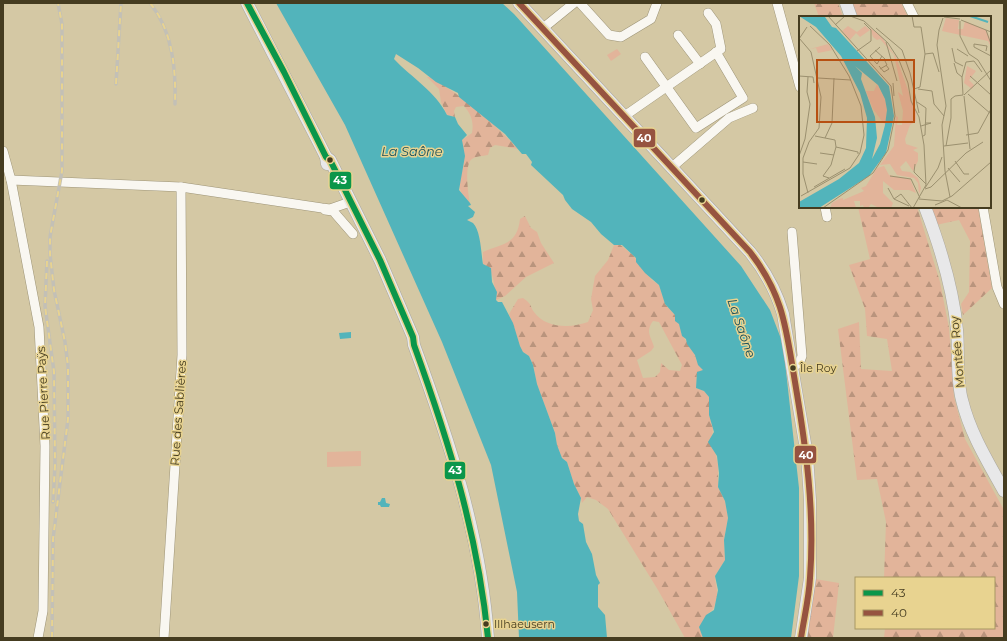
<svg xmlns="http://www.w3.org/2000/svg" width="1007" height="641" font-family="Montserrat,sans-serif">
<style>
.forest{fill:url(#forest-firs);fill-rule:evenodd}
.pitch{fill:#e2b49a}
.water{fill:#52b4bb}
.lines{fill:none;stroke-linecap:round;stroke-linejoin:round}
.minor-casing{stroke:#9d9477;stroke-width:10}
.major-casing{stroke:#aaa69e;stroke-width:13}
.minor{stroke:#f9f7f1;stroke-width:9}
.major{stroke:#e8e8e9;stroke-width:12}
.rail-casing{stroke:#c3c0b6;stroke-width:3.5}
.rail{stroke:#e8d390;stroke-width:2;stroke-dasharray:6;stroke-linecap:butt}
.bus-1-casing{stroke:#e8d390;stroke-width:9}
.bus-2-casing{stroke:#e8d390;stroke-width:9}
.bus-1{stroke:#0a964a;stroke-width:6}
.bus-2{stroke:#965340;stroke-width:6}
.bus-dot{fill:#453c20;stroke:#e8d390;stroke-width:1.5}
.labels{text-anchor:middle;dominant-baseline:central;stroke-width:3;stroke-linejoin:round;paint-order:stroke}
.bus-label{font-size:11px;fill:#453c20;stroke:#e8d390;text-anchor:start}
.street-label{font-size:12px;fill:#453c20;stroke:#e8d390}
.water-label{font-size:13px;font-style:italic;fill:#1a505b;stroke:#e8d390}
.inset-river{fill:none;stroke:#52b4bb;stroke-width:2}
.inset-road{fill:none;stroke:#9b906f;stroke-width:1}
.view{fill:#b75012;fill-opacity:0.15;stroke:#b75012;stroke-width:2}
.inset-edge{fill:none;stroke:#453c20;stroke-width:2}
.line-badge{stroke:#e8d390;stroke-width:1.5}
.badge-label{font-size:11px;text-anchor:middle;font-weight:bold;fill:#fff}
</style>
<defs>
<pattern id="forest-firs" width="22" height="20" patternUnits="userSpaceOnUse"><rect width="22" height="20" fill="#e2b49a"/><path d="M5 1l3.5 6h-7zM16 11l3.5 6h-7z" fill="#b9947d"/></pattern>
</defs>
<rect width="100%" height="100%" fill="#d4c8a4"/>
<g class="forest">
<polygon points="814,3 838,3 843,17 819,17"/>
<polygon points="852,3 901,3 908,17 858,17"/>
<path d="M427,77H430C463,96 492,121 518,149L495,145L490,148L488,155C483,156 476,156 472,159C464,164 468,194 470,203C453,187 461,182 464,162C465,155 461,148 462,140L472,133C474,122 471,114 464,106L456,107L454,111L455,117L447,115L441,102L439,89Z"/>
<polygon points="858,207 917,207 940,282 949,328 954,397 965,439 1004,510 1004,638 884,638 885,628 994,628 994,578 884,578 886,522 877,479 857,480 838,329 859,322 861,369 892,371 887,339 867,336 865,309 849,265 870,259"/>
<polygon points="930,207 978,207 992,288 963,315 961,304 969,292 970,241 959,220 936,225"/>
<path d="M525,216L531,228L537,232L541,243L554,263L526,277L505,296L496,300C494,288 495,269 483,264V252C503,243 517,245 520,219Z"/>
<path d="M619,244L633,255L652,280L659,285L665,304L675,315L681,328V333L695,355L697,362L704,370L697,373L696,388L704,391L709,397V415L713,428L712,437L718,465V487L725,501L728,518L724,540L725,560L715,576C715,585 719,591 716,601C713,612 712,609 706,616C702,620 703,633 703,638H685L658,590L608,509L596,500L587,497L582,503L581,498L574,484L567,462L562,458L557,445L555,433L537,384L533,365L529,356L523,352L520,346L509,314L518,299L523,298C533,305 529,305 534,312C546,329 572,328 588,322L593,310L591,299L595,276L608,260L614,245ZM653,321L659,322L682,365L680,371L669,370L661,363L660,372L655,377L643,378L637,360L651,351L654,347C651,336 645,332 653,321Z"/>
<polygon points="815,579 839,583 833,638 807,638"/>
</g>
<g class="pitch">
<polygon points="617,49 621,54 611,61 607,55"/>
<polygon points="361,451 361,466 327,467 327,452"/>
</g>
<g class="water">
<path d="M276,3H502L514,14L741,266L770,310L783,344L799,488V576L791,638H703L699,627L706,615L714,610L718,590L715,576L725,560L724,540L728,518L725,501L718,487L719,473L717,456L708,442L714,432L709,415V397L704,391L696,388L697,372L703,370L698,365L695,355L687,344L686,339L682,336L679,324L675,321V315L665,304L659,285L645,273L636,262V258L622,245H614L601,234L591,222L572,209L565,200L563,195L531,165L532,162L526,154H522L505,134L459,97L458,93L436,82L418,68L396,54L394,59C412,78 435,91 447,115L455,117L458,124L467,135L462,140L465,156L459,190L470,203L471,205L468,206L475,212L473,217L467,220C469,221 471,222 473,223C481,231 481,254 483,264L491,268L492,282L497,292L496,300L498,302H502L513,323L520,346L523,352L529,356L533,365L537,384L555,433L557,445L562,458L567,462L574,484L581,498L578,514L579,521L583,524L586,542L592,554L596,575L600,583L598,585V607L605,615L607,638H519L517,592L491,465L442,342L345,125Z"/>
<polygon points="351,332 351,338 340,339 339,333"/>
<polygon points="382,498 385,498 386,503 390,504 389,507 381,507 380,505 378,505 378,502 380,502"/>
</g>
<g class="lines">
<defs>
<g id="minor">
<polyline points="580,3 609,35 621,37 651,19 657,3"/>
<polyline points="777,3 800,87"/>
<polyline points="907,3 914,17"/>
<polyline points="542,29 574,3"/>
<polyline points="678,35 700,64"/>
<polyline points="645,57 696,128 743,98 716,52"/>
<polyline points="623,117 721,49 716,24 708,13"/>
<polyline points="3,151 11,180 39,327 45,446 43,611 38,638"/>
<polyline points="671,168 729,118 753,108"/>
<polyline points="11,180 181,187 322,208 330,209 350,202"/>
<polyline points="825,207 827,217"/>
<polyline points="983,207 997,287 1004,304"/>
<polyline points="325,210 333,211 353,234"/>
<polyline points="792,232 802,356 799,364 792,366"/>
<polyline points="164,638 182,355 181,187"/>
</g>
<g id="major">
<polyline points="247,3 320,145 326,157 327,164"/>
<path d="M519,3L750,252C766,272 776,290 783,314L807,455L810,500V578L801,638"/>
<polyline points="846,3 851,17"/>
<path d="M326,157L330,160L380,260L413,337L414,345C449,440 481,536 488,638"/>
<path d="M925,207C940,246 953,288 957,330C959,353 956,378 962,400C970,433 988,462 1004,491"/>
</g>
</defs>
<use href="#minor" class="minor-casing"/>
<use href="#major" class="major-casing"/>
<use href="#minor" class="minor"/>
<use href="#major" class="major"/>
<defs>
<g id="rail">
<path d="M150,3C173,31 176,70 175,104"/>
<polyline points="116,84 121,3"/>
<polyline points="47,261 45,306 54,372 55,465 53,502"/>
<polyline points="52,638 53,539 68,419 68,366 65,342 54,290 50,254 50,237 62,171 62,24 58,3"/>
</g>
</defs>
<use href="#rail" class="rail-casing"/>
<use href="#rail" class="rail"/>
<defs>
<path id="bus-1" d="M247,3L284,72L326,157L330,160L380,260L413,337L414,345C449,442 478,535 488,638"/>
<path id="bus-2" d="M519,3L750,252C784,296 786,329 795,382C806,447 815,512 810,578C809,598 804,618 801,638"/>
</defs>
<use href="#bus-1" class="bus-1-casing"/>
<use href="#bus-2" class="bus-2-casing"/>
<use href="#bus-1" class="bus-1"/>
<use href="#bus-2" class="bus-2"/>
</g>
<g class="bus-dot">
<circle cx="330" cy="160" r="3.5"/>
<circle cx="702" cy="200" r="3.5"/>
<circle cx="793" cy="368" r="3.5"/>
<circle cx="486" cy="624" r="3.5"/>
</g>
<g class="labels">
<g class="bus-label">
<text x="800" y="368">Île Roy</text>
<text x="494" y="624">Illhaeusern</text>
</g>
<g class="street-label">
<text transform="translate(957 352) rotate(-95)">Montée Roy</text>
<text transform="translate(43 393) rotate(-93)">Rue Pierre Paÿs</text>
<text transform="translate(178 413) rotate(-86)">Rue des Sablières</text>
</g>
<g class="water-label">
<text x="412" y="151">La Saône</text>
<text transform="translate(742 328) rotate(71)">La Saône</text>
</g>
</g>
<g transform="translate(799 16)">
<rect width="192" height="192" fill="#d4c8a4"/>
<path d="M29,28L34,34L19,37L17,32L11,33ZM168,50L177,55L170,64L175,69L173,73L165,67Z" fill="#e2b49a"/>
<path d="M147,2L160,4L159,13H164L166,5L187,14L192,24V31L189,25L143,15ZM71,12L82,20L97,41L117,96V105L111,109L106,123L107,128L119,132L114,134L119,137V145L114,155L107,145L101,151L103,155L111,156L119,162L122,172L120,178L119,167L115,162L98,159L91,148L81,149L95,130L97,100L99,101L98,109H103L104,95L99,76L104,80L95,39L81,23L78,24L74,21ZM78,68L86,83L88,94L86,109L74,93L67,75H75ZM85,150L90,159L111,163L117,177L110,174H95L84,165V177L94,187L92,192H80L72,188L69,192H65L64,189L61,190V185H55L57,192H31L33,187L40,183L44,182V184L65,175L62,172L67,170L78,152Z" fill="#e2b49a"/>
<path d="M49,10L58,16L66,10L71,14L61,21L57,17L51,24L43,15Z" fill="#e2b49a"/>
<path d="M0,0L26,1L33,11L37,12L90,70L95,100L87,137L70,160L20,192H0V186L40,163L60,147L67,132L68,102L61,77L42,40L17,11ZM56,50L79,69L86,83L88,94L86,109L81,128L73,143L78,122L76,101L62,63L63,57Z" fill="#52b4bb" fill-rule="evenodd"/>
<path class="inset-river" d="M171,0L189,6"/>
<path class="inset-road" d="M51,0L65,5L89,27L100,44L109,67L112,85L120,101L125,129L127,169L114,192M113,0L115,11H122L126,38L121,71L115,73M145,1L161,3M144,2L140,14L138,29L147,90L143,109L146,155M162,4L192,16M161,5V20L170,38L179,44L192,65M36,9L46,0M77,12L103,34L111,57L120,97M187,14L192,28M0,22L12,36L22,81L20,112L10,126L4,142V158L9,177M0,23L8,11M87,26L98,65M81,31L71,40L78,48L83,40M153,32L156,46L164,50M158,33L169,40M76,34L86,43M58,35L72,25V14L65,7M187,35L188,30L175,28V31L192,40M126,38L134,37L140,56M0,42V56M155,47L158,57L163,61M80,50L85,56L90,53L87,49M81,53L88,49L86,45M0,60L14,61L15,67M171,60L192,79M19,62L52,64M94,67L95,80M119,73L133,75L135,88L145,100M169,78L192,98M164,79L163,61L167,46L175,45L183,56M165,79L192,54M165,80L171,133M118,86L127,92L126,119L124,120M122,110L132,107H126M167,119L179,117L192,93M16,120L36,124L37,131L59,136V138M26,122L33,107L35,62M145,130L169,127M147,130L152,102V83L156,80L164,79M21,137L35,139M0,140L6,123L11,88L8,76L9,61M156,145L165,158H170M4,146L18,148M116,148L115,156L127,168M149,152L161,166M146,155L151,181M91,160L112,163L121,182M30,162L24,160L32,149L37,131M15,171L46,153M89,172L95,183M126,172L139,152L143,141M126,173L132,171L167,137L184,126M2,180L51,152L61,137L65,119L62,90L50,60L31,29L11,10M120,183L143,185L153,180L192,146M136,189L148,184L163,192M110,190L95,183L102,178L113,192M24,192L74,157L89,134L96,100L92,70L29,0"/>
<path class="view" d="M18,44H115V106H18Z"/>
<rect width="192" height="192" class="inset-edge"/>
</g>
<g class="line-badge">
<rect x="633" y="128" width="23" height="20" rx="4" fill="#965340"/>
<rect x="329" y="171" width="23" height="19" rx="4" fill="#0a964a"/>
<rect x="794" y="445" width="23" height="19" rx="4" fill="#965340"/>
<rect x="444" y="461" width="22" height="19" rx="4" fill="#0a964a"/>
</g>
<g class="badge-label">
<text x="644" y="142">40</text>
<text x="340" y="184">43</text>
<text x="806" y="459">40</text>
<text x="455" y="474">43</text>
</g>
<rect width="1007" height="641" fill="none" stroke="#453c20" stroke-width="8"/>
<rect x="855" y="577" width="140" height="52" fill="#e8d390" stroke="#a79763"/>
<rect x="863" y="590" width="20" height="6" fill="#0a964a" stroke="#a79763"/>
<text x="891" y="597" font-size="12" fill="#453c20">43</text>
<rect x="863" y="610" width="20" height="6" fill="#965340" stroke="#a79763"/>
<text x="891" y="617" font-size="12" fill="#453c20">40</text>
</svg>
